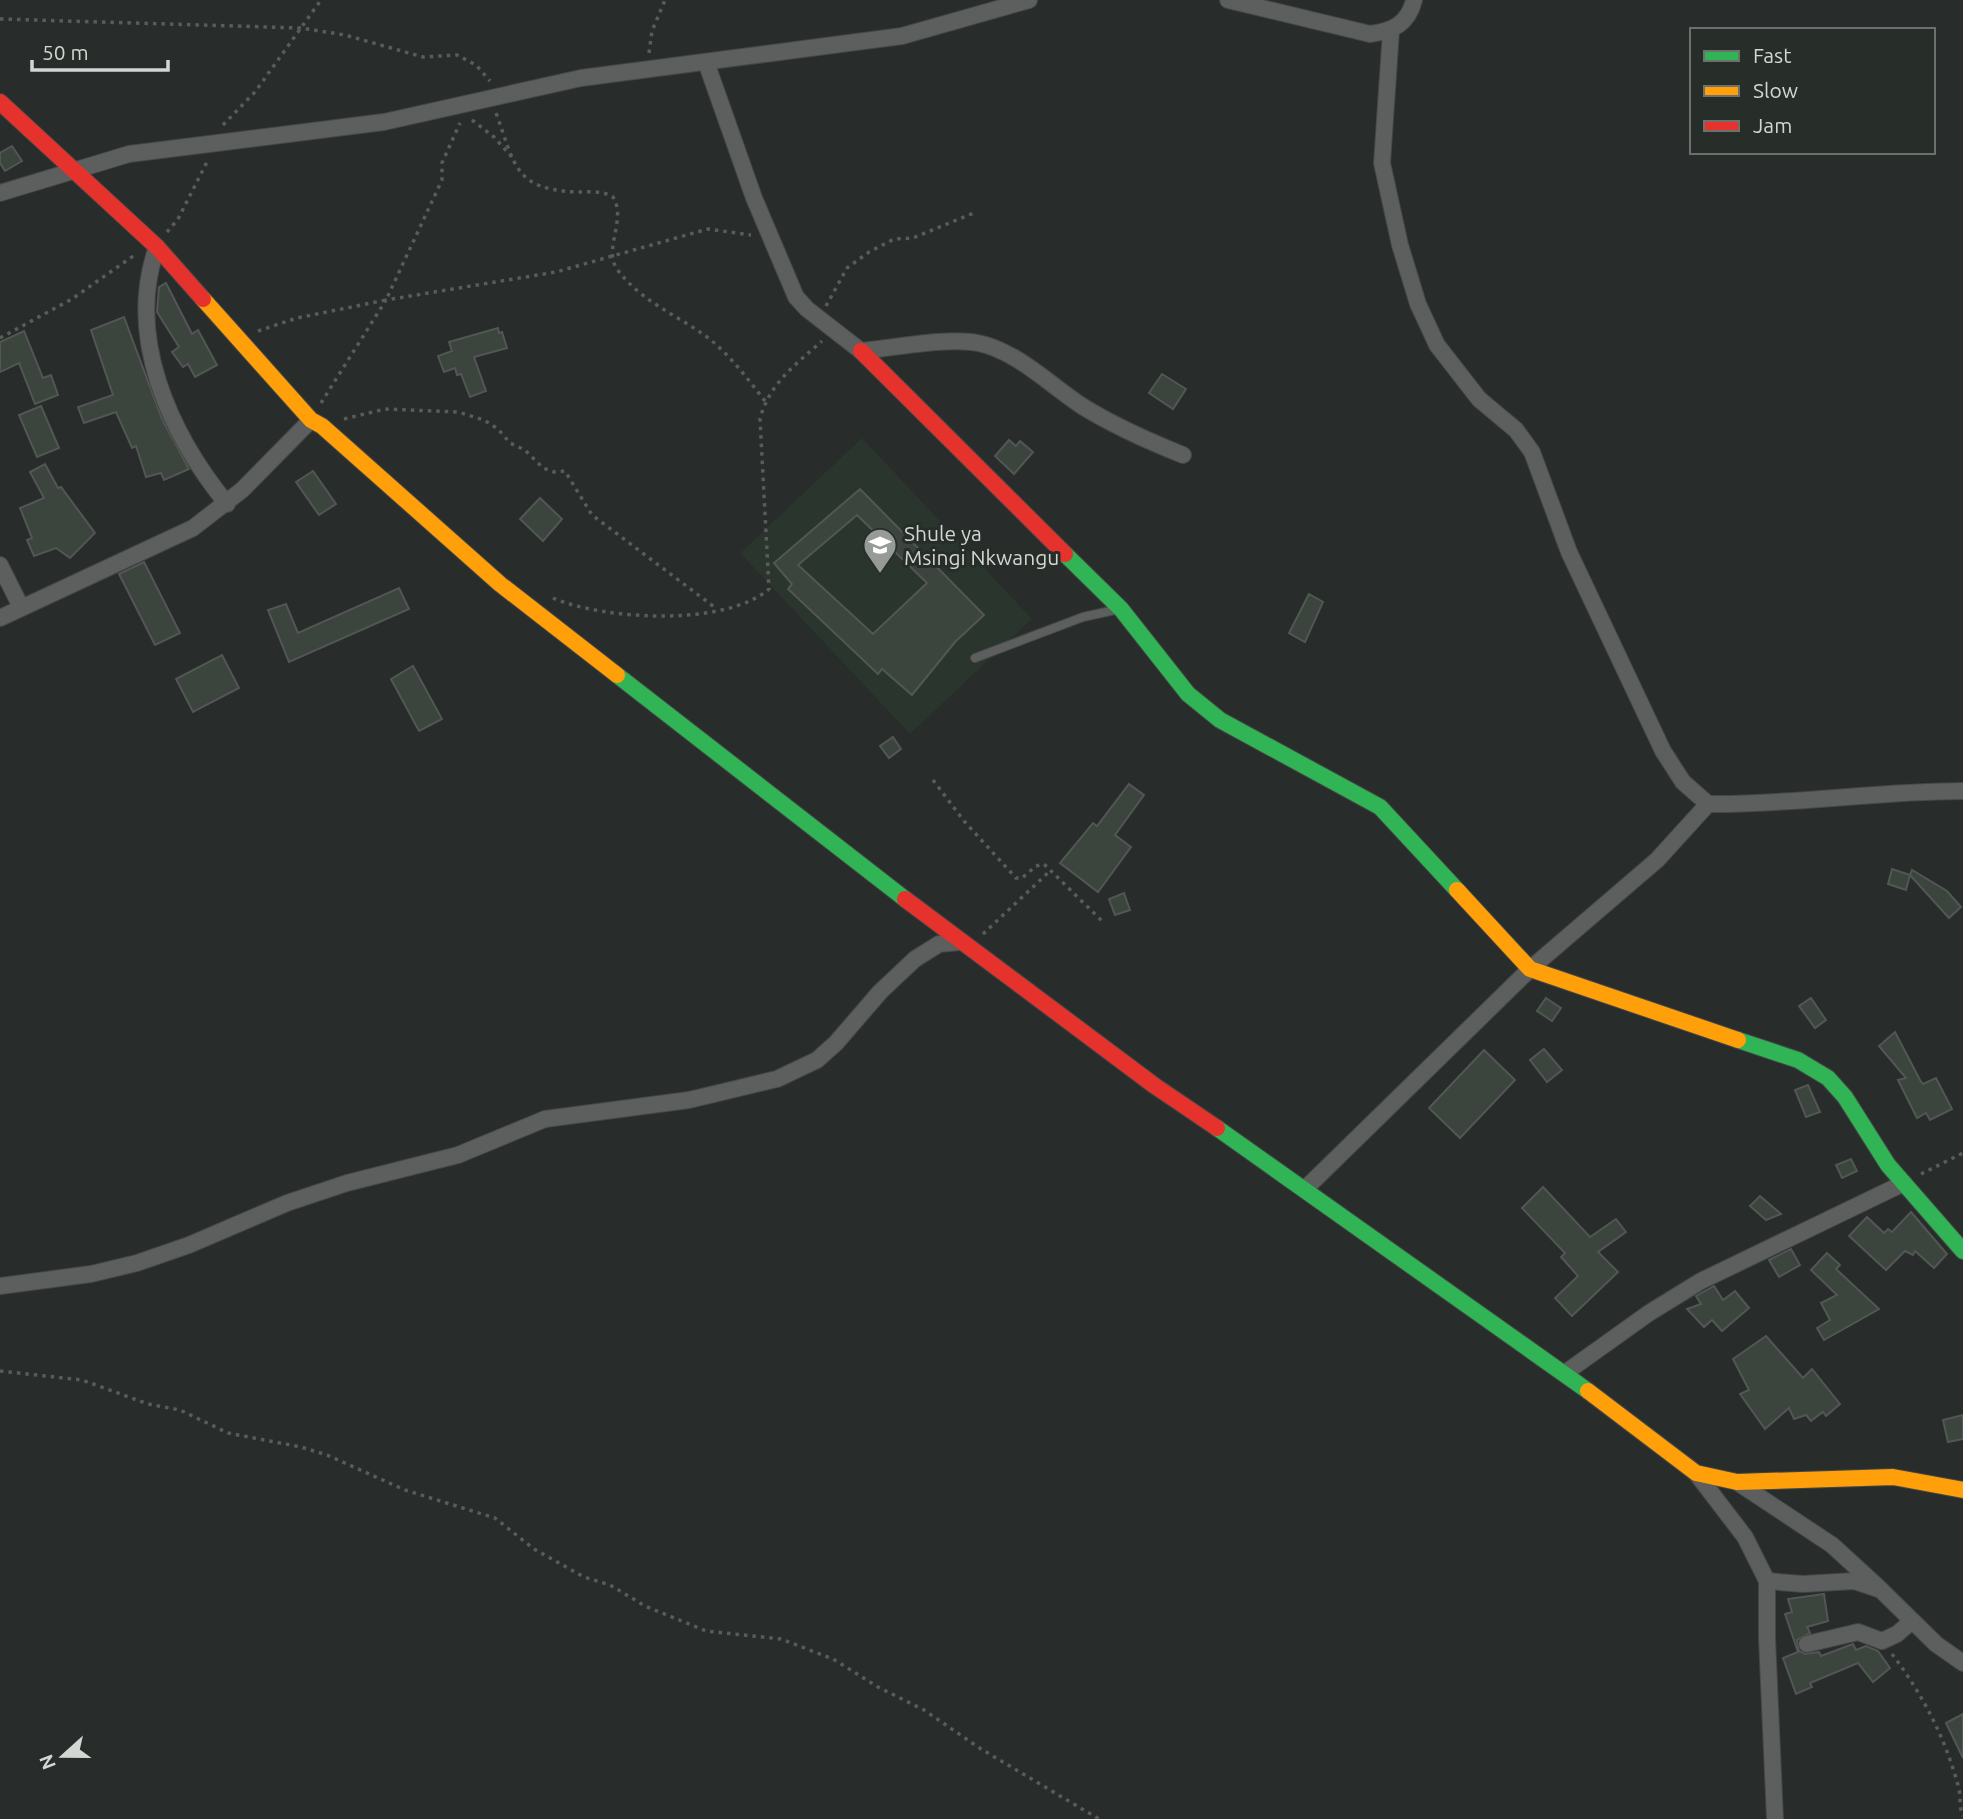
<svg xmlns="http://www.w3.org/2000/svg" width="1963" height="1819" font-family="Ubuntu,sans-serif">
<style>
.built{fill:#2a352d}
.building{fill:#3b453e;stroke:#525654;stroke-width:2;fill-rule:evenodd}
.lines{fill:none;stroke-linecap:round;stroke-linejoin:round}
.lane-casing{stroke:#444745;stroke-width:10}
.street-casing{stroke:#444745;stroke-width:18}
.fast-casing{stroke:#444745;stroke-width:18}
.slow-casing{stroke:#444745;stroke-width:18}
.jam-casing{stroke:#444745;stroke-width:18}
.path{stroke:#5a5c5b;stroke-width:3.5;stroke-dasharray:3.5 5;stroke-linecap:butt}
.lane{stroke:#5c5f5d;stroke-width:8}
.street{stroke:#5c5f5d;stroke-width:16}
.fast{stroke:#30b455;stroke-width:16}
.slow{stroke:#ff9f0a;stroke-width:16}
.jam{stroke:#e5322d;stroke-width:16}
.labels{text-anchor:middle;dominant-baseline:central;stroke-width:6;stroke-linejoin:round;paint-order:stroke}
.poi-label{font-size:21px;fill:#d3d7d4;stroke:#272d29;text-anchor:start}
</style>
<rect width="100%" height="100%" fill="#282c2a"/>
<polygon class="built" points="862,438 1032,619 910,734 740,553"/>
<g class="building">
<polygon points="12,146 22,161 5,171 0,163 0,153"/>
<polygon points="166,283 192,334 198,330 217,365 195,377 188,364 183,367 172,352 179,347 157,312 159,287"/>
<polygon points="124,317 162,419 189,469 164,480 161,473 146,477 136,446 132,448 116,412 84,423 78,407 113,395 91,330"/>
<polygon points="498,328 499,333 502,332 507,348 474,357 486,391 470,397 461,374 457,375 455,368 444,372 438,356 452,351 449,342"/>
<polygon points="24,331 43,378 51,375 58,395 35,404 19,363 0,372 0,342"/>
<polygon points="1162,374 1186,389 1173,409 1149,393"/>
<polygon points="41,406 59,448 37,457 19,415"/>
<polygon points="1009,440 1016,446 1020,441 1033,452 1014,474 995,456"/>
<polygon points="45,464 58,488 61,487 95,533 70,558 56,548 34,556 27,540 32,538 20,508 44,498 30,472"/>
<polygon points="313,471 336,504 319,515 296,482"/>
<path d="M860,489L984,615L955,642L912,695L882,669L878,674L788,589L792,584L774,563ZM857,515L927,583L873,634L798,565Z"/>
<polygon points="540,498 562,519 543,541 520,519"/>
<polygon points="144,562 180,633 155,645 119,574"/>
<polygon points="399,588 409,609 289,662 268,610 286,604 298,633"/>
<polygon points="1309,594 1323,602 1305,642 1289,633"/>
<polygon points="222,655 239,688 193,712 176,679"/>
<polygon points="413,666 442,719 419,731 391,679"/>
<polygon points="893,737 901,749 889,758 880,746"/>
<polygon points="1129,784 1144,795 1115,835 1131,847 1098,892 1060,863 1093,823 1097,826"/>
<polygon points="1892,869 1910,875 1912,870 1947,891 1961,907 1949,918 1910,875 1906,890 1888,884"/>
<polygon points="1124,893 1130,910 1115,915 1109,899"/>
<polygon points="1546,998 1561,1008 1552,1021 1537,1011"/>
<polygon points="1811,998 1826,1020 1815,1028 1799,1006"/>
<polygon points="1895,1032 1920,1080 1923,1084 1936,1078 1952,1109 1930,1120 1926,1113 1917,1118 1898,1080 1906,1078 1879,1046"/>
<polygon points="1544,1049 1562,1070 1547,1082 1530,1060"/>
<polygon points="1484,1050 1515,1080 1460,1138 1429,1108"/>
<polygon points="1808,1085 1820,1112 1806,1117 1795,1090"/>
<polygon points="1851,1159 1857,1171 1842,1178 1836,1165"/>
<polygon points="1543,1187 1590,1237 1616,1219 1626,1232 1598,1252 1618,1272 1572,1316 1555,1298 1578,1276 1561,1257 1565,1253 1522,1208"/>
<polygon points="1760,1196 1781,1214 1766,1220 1750,1206"/>
<polygon points="1911,1212 1947,1254 1934,1268 1915,1251 1913,1255 1905,1251 1886,1270 1849,1236 1867,1217 1884,1233 1888,1229 1892,1232"/>
<polygon points="1791,1249 1800,1265 1779,1277 1769,1260"/>
<polygon points="1827,1253 1840,1265 1836,1269 1879,1309 1824,1340 1817,1328 1830,1320 1821,1303 1837,1295 1811,1270"/>
<polygon points="1714,1286 1723,1300 1735,1291 1749,1308 1722,1331 1712,1320 1704,1327 1687,1309 1701,1304 1696,1296"/>
<polygon points="1766,1336 1803,1378 1812,1369 1840,1404 1826,1416 1823,1412 1811,1421 1806,1415 1794,1419 1789,1408 1765,1429 1740,1394 1749,1390 1733,1359"/>
<polygon points="1963,1415 1963,1439 1948,1442 1943,1420"/>
<polygon points="1824,1594 1828,1621 1807,1627 1810,1633 1797,1640 1799,1651 1805,1654 1819,1652 1821,1656 1853,1644 1856,1650 1866,1646 1878,1651 1890,1668 1873,1682 1858,1663 1810,1683 1812,1687 1796,1694 1783,1658 1798,1652 1785,1614 1792,1612 1788,1599"/>
<polygon points="1963,1714 1963,1758 1946,1723"/>
</g>
<g class="lines">
<defs>
<polyline id="lane" points="975,658 1083,617 1115,610"/>
<g id="street">
<path d="M1228,0L1370,34C1393,31 1408,24 1414,0"/>
<polyline points="1391,31 1382,163 1400,245 1418,304 1437,345 1479,399 1516,430 1532,452 1569,552 1663,751 1683,782 1708,804"/>
<path d="M706,62L754,198L796,297L807,309L861,351C893,348 948,337 978,343C1017,351 1050,385 1082,406C1114,426 1148,441 1183,455"/>
<polyline points="0,193 129,154 384,122 581,78 902,36 1029,0"/>
<path d="M157,247C125,337 170,434 227,504"/>
<polyline points="0,565 21,607"/>
<polyline points="0,618 193,528 242,490 311,420"/>
<path d="M1306,1188L1530,969L1657,860L1708,804C1794,805 1878,791 1963,791"/>
<polyline points="0,1286 91,1274 137,1263 189,1245 287,1203 347,1183 458,1155 545,1119 689,1100 777,1079 817,1060 836,1043 880,992 915,959 939,944 960,942"/>
<polyline points="1565,1373 1649,1313 1701,1281 1904,1183"/>
<polyline points="1696,1473 1745,1537 1767,1581 1767,1638 1775,1819"/>
<polyline points="1737,1482 1832,1545 1879,1588"/>
<polyline points="1767,1581 1803,1584 1854,1581 1881,1590 1936,1644 1963,1663"/>
<polyline points="1807,1644 1858,1632 1882,1641 1897,1634 1912,1621"/>
</g>
<g id="fast">
<polyline points="1065,554 1121,609 1188,694 1220,720 1380,807 1457,890"/>
<polyline points="617,675 905,899"/>
<polyline points="1738,1040 1798,1060 1828,1078 1845,1097 1888,1165 1963,1251"/>
<polyline points="1217,1128 1588,1391"/>
</g>
<g id="slow">
<polyline points="203,299 311,420 322,426 500,584 617,675"/>
<polyline points="1457,890 1530,969 1738,1040"/>
<polyline points="1588,1391 1696,1473 1737,1482 1893,1477 1963,1490"/>
</g>
<g id="jam">
<polyline points="0,102 157,247 203,299"/>
<polyline points="861,351 1065,554"/>
<polyline points="905,899 1155,1086 1217,1128"/>
</g>
</defs>
<use href="#lane" class="lane-casing"/>
<use href="#street" class="street-casing"/>
<use href="#fast" class="fast-casing"/>
<use href="#slow" class="slow-casing"/>
<use href="#jam" class="jam-casing"/>
<g class="path">
<polyline points="0,19 301,28 345,35 423,57 457,55 476,65 490,81"/>
<polyline points="649,53 652,31 665,0"/>
<path d="M496,113C515,164 513,189 576,192C588,192 602,190 613,197C627,219 603,249 617,269C640,301 677,315 707,337C730,355 747,378 765,401"/>
<polyline points="472,120 494,137 512,157"/>
<polyline points="223,125 255,92 321,0"/>
<polyline points="167,232 178,219 208,160"/>
<polyline points="826,306 847,268 869,252 894,239 913,238 976,212"/>
<polyline points="258,331 297,318 386,300 442,180 442,163 460,123"/>
<polyline points="0,338 72,299 136,254"/>
<polyline points="321,403 386,300 556,272 708,229 751,235"/>
<polyline points="344,419 385,409 458,412 484,420 498,429 510,443 525,450 543,468 554,472 565,471 592,515 717,609"/>
<path d="M553,598C604,620 725,627 769,589L760,419C769,384 795,365 822,341"/>
<polyline points="933,780 964,821 1016,878 1022,878 1036,866 1044,864 1102,921"/>
<polyline points="983,934 1051,870"/>
<polyline points="1921,1174 1963,1153"/>
<polyline points="0,1371 82,1380 148,1404 180,1410 228,1433 301,1447 327,1455 405,1490 495,1518 534,1549 584,1577 610,1585 645,1606 706,1631 781,1639 833,1659 878,1687 924,1710 981,1749 1099,1819"/>
<path d="M1892,1654C1923,1695 1946,1739 1959,1789C1961,1799 1959,1807 1963,1816"/>
</g>
<use href="#lane" class="lane"/>
<use href="#street" class="street"/>
<use href="#fast" class="fast"/>
<use href="#slow" class="slow"/>
<use href="#jam" class="jam"/>
</g>
<defs>
<symbol id="school-pin" viewBox="-11 -11 22 30"><path d="M0 17L-7.5 6A9.5 9.5 0 1 1 7.5 6Z" fill="#979b98" stroke="#272d29"/><path d="M0-5L7-2L0 1L-7-2ZM-4 1L0 2.5L4 1V4Q0 6-4 4Z" fill="#fff"/></symbol>
</defs>
<g fill-rule="evenodd">
<use href="#school-pin" x="861" y="526" width="38" height="52"/>
</g>
<g class="labels">
<g class="poi-label">
<text x="904" y="533">Shule ya<tspan x="904" dy="24">Msingi Nkwangu</tspan></text>
</g>
</g>
<rect x="1690" y="28" width="245" height="126" fill="#272d29" stroke="#6c716d" stroke-width="2"/>
<rect x="1704" y="51" width="35" height="10" fill="#30b455" stroke="#6c716d" stroke-width="2"/>
<text x="1753" y="63" font-size="21" fill="#d3d7d4">Fast</text>
<rect x="1704" y="86" width="35" height="10" fill="#ff9f0a" stroke="#6c716d" stroke-width="2"/>
<text x="1753" y="98" font-size="21" fill="#d3d7d4">Slow</text>
<rect x="1704" y="121" width="35" height="10" fill="#e5322d" stroke="#6c716d" stroke-width="2"/>
<text x="1753" y="133" font-size="21" fill="#d3d7d4">Jam</text>
<g transform="translate(63 1756) rotate(249)" stroke="#272d29" stroke-width="5" paint-order="stroke">
<path d="M0-5L12 26L0 18L-12 26Z" fill="#d3d7d4"/>
<text y="-10" font-size="19" font-weight="bold" text-anchor="middle" fill="#d3d7d4">N</text>
</g>
<path d="M32 60v10h136v-10" fill="none" stroke="#d3d7d4" stroke-width="3.5"/>
<text x="42" y="60" font-size="21" fill="#d3d7d4" stroke="#272d29" stroke-width="5" paint-order="stroke">50 m</text>
</svg>
